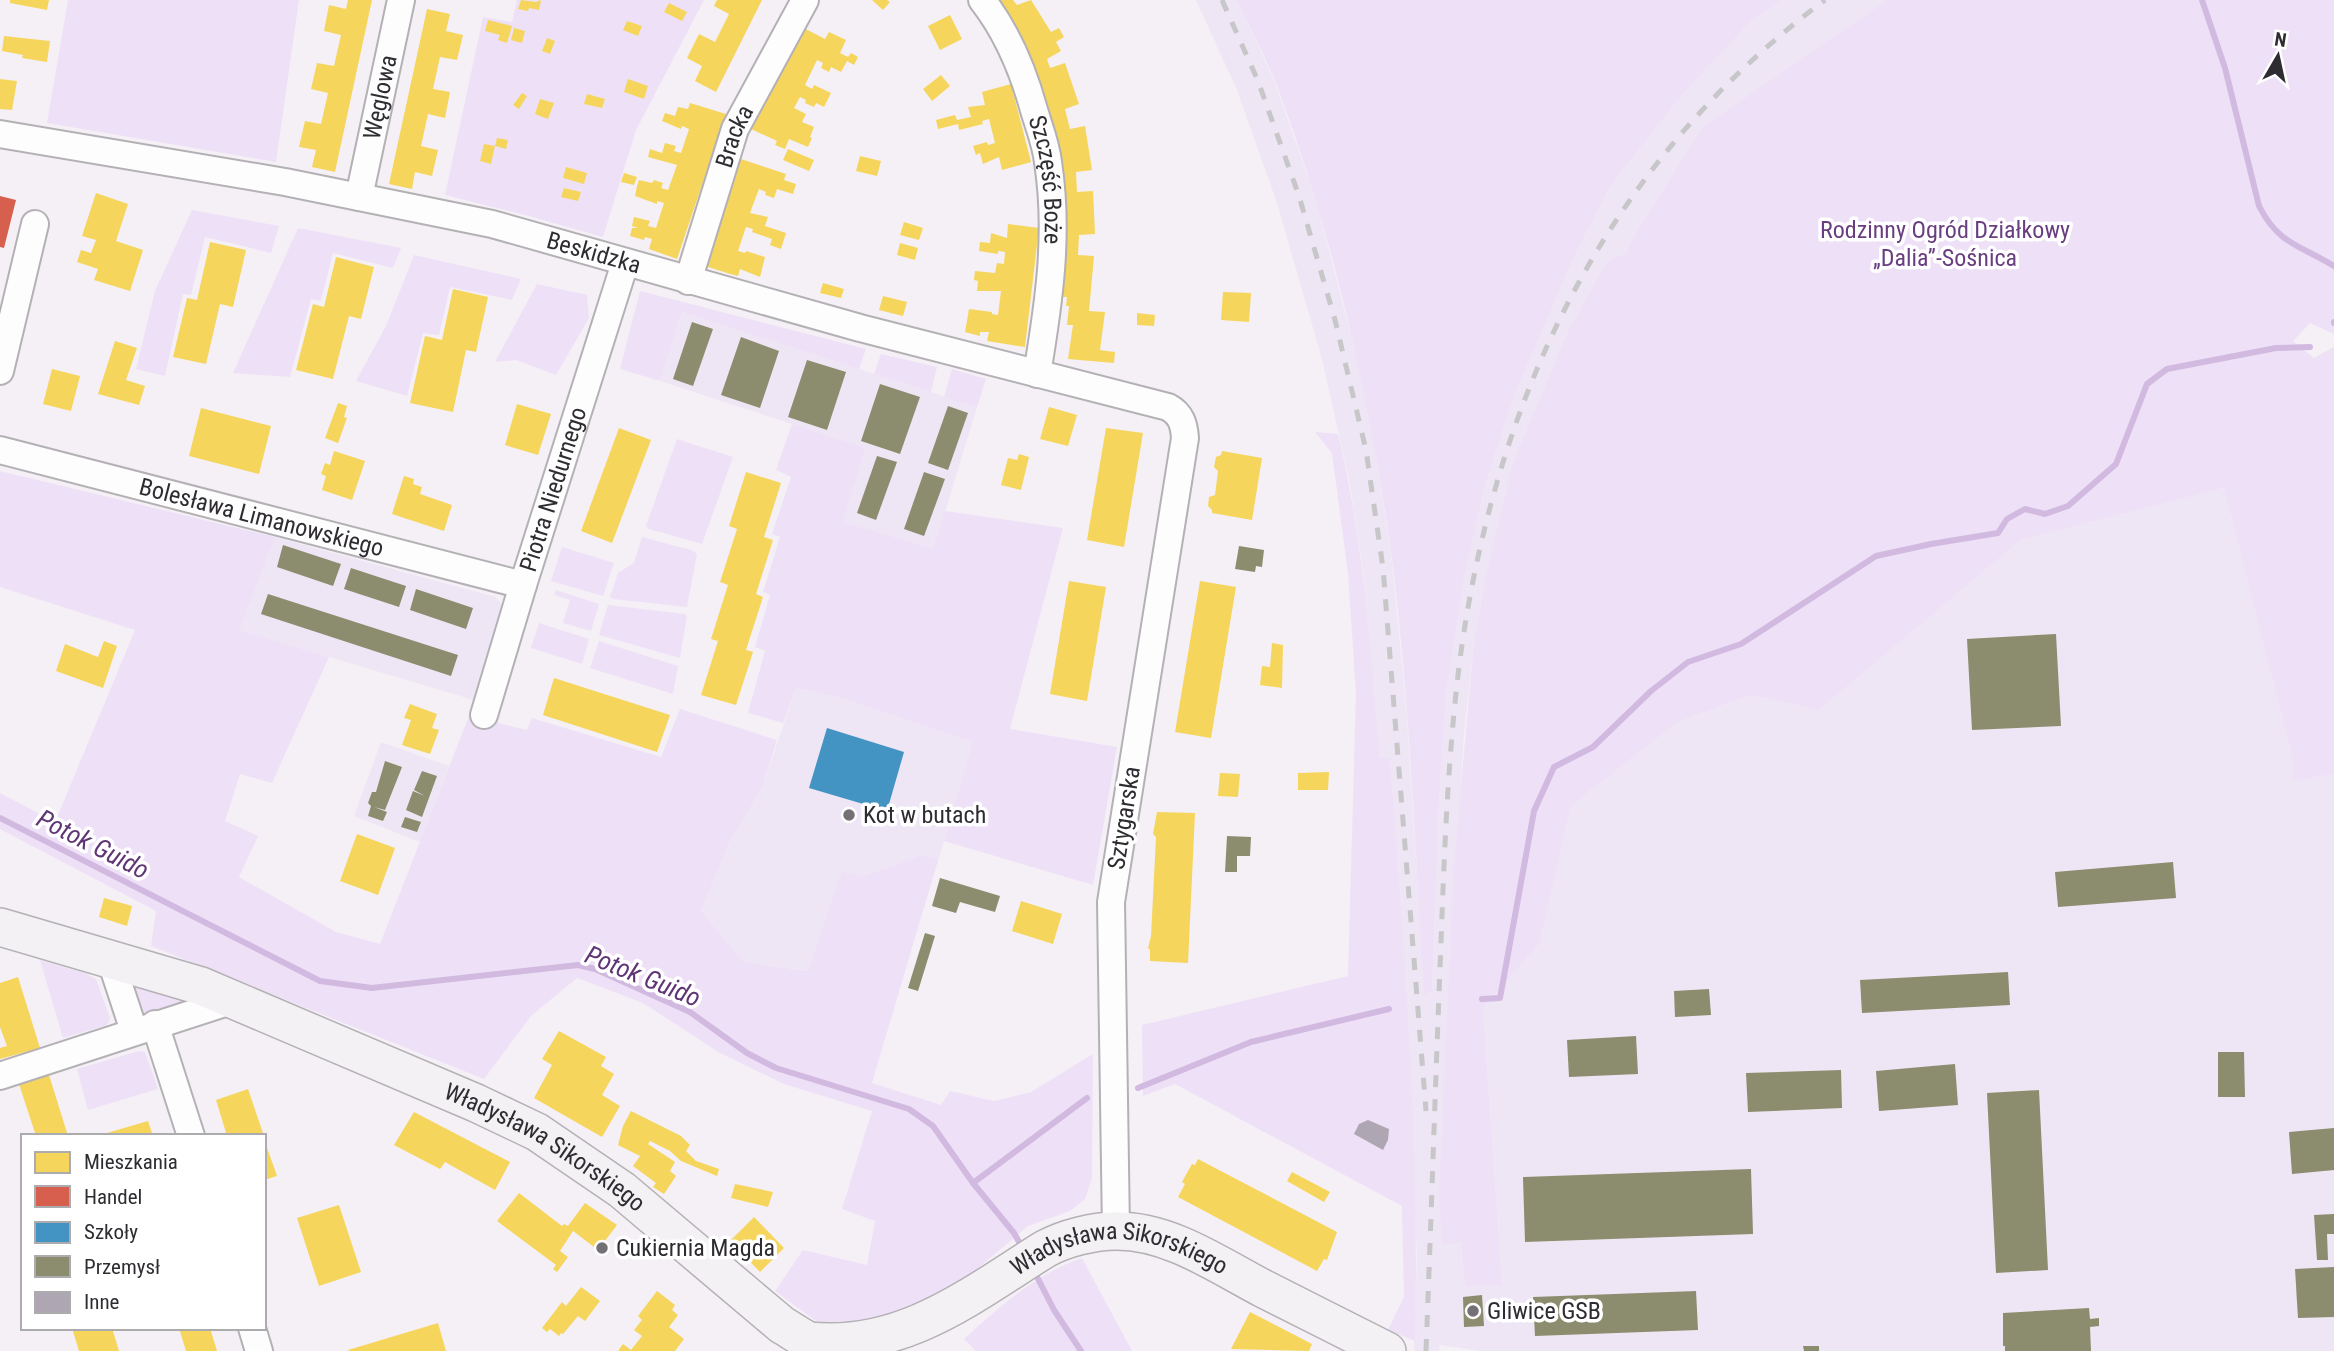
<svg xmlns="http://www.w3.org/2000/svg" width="2334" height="1351" font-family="'Roboto Condensed',sans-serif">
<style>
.built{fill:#eee6f4}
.green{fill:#eee1f7}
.homes{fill:#f6d55c}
.shops{fill:#d6604d}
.schools{fill:#4393c3}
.industry{fill:#8c8c6e}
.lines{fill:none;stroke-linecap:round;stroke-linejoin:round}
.stream{stroke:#d1b9e0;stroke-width:6}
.building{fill:#aea6b2}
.street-casing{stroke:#b4b1b5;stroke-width:30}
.secondary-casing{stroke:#b4b1b5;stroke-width:40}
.street{stroke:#fdfdfe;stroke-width:26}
.secondary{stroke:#f3f1f4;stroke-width:37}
.rail{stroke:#c7c6c8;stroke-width:5;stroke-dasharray:12 12;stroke-linecap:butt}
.poi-dot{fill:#747176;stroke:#fff;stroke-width:2.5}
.labels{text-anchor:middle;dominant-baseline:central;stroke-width:7;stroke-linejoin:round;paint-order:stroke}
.street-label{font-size:24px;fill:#2f2c31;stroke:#fff}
.park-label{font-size:24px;fill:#693e80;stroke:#fff}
.poi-label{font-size:24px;fill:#2f2c31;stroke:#fff;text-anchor:start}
.water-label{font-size:26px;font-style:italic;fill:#5f3575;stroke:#fff}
</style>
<rect width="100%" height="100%" fill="#f4f0f6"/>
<g class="built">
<polygon points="1196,0 1237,0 1274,80 1316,200 1358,362 1370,417 1391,554 1406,705 1425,994 1432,990 1439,802 1446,693 1465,573 1485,486 1514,396 1575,255 1611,185 1682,95 1752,20 1781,0 1887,0 1702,127 1628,246 1628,252 1607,261 1570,327 1488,566 1474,641 1463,744 1442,1245 1461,1243 1465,1286 1502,1284 1483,1008 1540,943 1571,806 1678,722 1751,695 1819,710 2021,540 2224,488 2293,761 2293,781 2334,774 2334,1351 1480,1351 1440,1345 1439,1351 1414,1351 1417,1255 1390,758 1380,759 1362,564 1350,484 1322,359 1277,203 1237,90"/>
<polygon points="682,312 977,407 934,548 841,522 866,448 660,381"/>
<polygon points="275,537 495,597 503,605 474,700 238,630"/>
<polygon points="796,688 838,697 974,742 901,983 744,962 701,911 729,843 762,788"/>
<polygon points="381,742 449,766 420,842 354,816"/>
</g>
<g class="green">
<polygon points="68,0 299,0 276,162 47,123"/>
<polygon points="517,0 704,0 636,130 603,237 525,215 445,195 483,17 512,22"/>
<path d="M1237,0H1781L1752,20L1682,95L1611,185L1575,255L1514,396L1485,486L1465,573L1446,693L1439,802L1432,991L1424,995C1415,847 1410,699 1391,552C1369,394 1332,230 1275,81C1264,54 1249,27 1237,0Z"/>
<polygon points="1887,0 2334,0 2334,334 2310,323 2293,341 2314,358 2334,347 2334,774 2293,781 2293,761 2224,488 2021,540 1819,710 1751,695 1678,722 1571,806 1540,943 1483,1008 1502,1285 1465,1286 1461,1243 1442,1245 1439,1196 1454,866 1474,641 1488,566 1513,463 1570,327 1607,261 1628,252 1628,246 1702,127"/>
<polygon points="192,210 279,226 271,253 205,237 191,295 183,294 165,376 136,369 155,291"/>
<polygon points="298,228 401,248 393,268 333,253 321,301 311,299 290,377 233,373"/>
<polygon points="414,255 521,279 512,300 450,287 439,335 423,333 407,396 356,381 386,326"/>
<polygon points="537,284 587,295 589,318 556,375 516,360 495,362"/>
<polygon points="640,291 866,349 859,369 682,312 660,381 620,369"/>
<polygon points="881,354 937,367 931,392 874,374"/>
<polygon points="952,369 986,379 977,407 944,397"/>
<polygon points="792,424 866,448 842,522 933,548 945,511 1063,528 1010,729 1117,747 1093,885 944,841 973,742 838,697 796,688 783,723 748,713 765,651 755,647 770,595 763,592 780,537 772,534 791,477 776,470"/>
<path d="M1315,432L1338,434C1364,540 1370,650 1380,758H1390C1404,952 1420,1146 1415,1341L1388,1330L1404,1297L1402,1206L1175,1084L1143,1096L1142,1025L1348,976L1356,693L1348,573L1332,453Z"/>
<polygon points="677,439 733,457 702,544 649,529 646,526"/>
<polygon points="0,471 275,537 239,630 329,657 272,783 240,774 225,821 258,836 239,877 336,932 380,944 469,716 527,730 532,718 661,757 680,709 777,740 762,788 729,843 701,911 744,962 808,971 842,871 862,877 923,855 938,860 872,1083 941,1105 950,1091 994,1101 1031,1092 1093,1054 1092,1178 1085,1199 1070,1211 1028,1226 940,1300 895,1320 848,1325 816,1321 775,1291 803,1250 867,1265 875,1221 842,1209 872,1111 784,1084 720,1053 643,1003 577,978 531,1016 484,1079 151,946 156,911 0,829 0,793 55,822 135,630 0,587"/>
<polygon points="642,537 691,550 697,554 687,607 613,599 610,597 618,573 634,563"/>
<polygon points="562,547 614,563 603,596 551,581"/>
<polygon points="556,590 599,604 591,631 563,623 570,600 554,595"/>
<polygon points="608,605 685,614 687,616 680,658 599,635"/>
<polygon points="539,623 589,639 582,664 531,648"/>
<polygon points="599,641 678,666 673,694 590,668"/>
<polygon points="40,960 85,973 96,979 110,1018 107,1025 63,1038"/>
<polygon points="129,979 195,1000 141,1014"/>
<polygon points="139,1051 145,1052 158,1089 88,1110 77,1069"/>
<path d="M1082,1258L1132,1351H976L964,1339C999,1307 1037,1273 1082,1258Z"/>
</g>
<g class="homes">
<polygon points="10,0 49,0 47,10 10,3"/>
<polygon points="348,0 372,0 335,172 312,167 316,150 299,147 305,121 321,124 328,93 311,89 317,63 334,66 341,35 324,31 329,5 346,9"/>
<polygon points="521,0 536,2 541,0 539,10 529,8 528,11 518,9"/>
<polygon points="717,0 762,0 716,92 695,81 702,66 687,58 699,34 715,42 729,14 714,6"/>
<polygon points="872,0 887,0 890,2 883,10"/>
<polygon points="995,0 1013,0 1017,5 1031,0 1051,32 1059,28 1064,37 1056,42 1061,51 1047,59 1050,68 1065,63 1079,104 1065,109 1070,129 1085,126 1092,170 1076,172 1077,192 1093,191 1095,234 1079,235 1078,255 1094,256 1089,311 1105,312 1100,350 1115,352 1114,363 1068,359 1073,325 1067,325 1069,306 1066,306 1067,297 1061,297 1062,174 1056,131 1037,73"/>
<polygon points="669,3 687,12 682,21 664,12"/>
<polygon points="427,9 450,14 446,31 463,35 457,60 440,57 433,89 450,92 445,118 428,114 421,146 438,150 432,176 415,172 412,189 389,184"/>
<polygon points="950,15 962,39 940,50 928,26"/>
<polygon points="488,20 512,26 507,43 498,40 500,35 485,31"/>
<polygon points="627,21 642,26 638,36 623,30"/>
<polygon points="800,26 825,39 829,32 846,40 840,53 848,57 851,53 858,57 854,65 847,61 841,72 831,67 829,72 821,68 823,63 817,60 805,85 812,89 814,85 831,93 824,107 816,103 814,107 805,103 806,100 800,97 794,108 806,114 802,122 814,127 810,137 812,138 808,147 789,139 785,149 775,145 777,141 751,129"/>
<polygon points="514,28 525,31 522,43 511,40"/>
<polygon points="4,36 50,41 47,62 22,58 23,55 2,51"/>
<polygon points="547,38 555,41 550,54 542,51"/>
<polygon points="941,75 950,86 932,101 923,89"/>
<polygon points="0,79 17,81 12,110 0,109"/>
<polygon points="628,79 648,86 644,99 624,92"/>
<polygon points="1011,84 1031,162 1002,170 999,157 983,164 980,153 976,155 973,146 987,142 988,145 995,143 989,119 982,121 983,124 959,130 958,124 938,129 936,120 955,115 957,120 971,117 968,107 985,105 982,92"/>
<polygon points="522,93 527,96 519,109 513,105"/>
<polygon points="587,94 605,99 602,108 584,104"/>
<polygon points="540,99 554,103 548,119 535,114"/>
<polygon points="690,103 726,114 677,259 649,249 652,239 645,237 644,240 630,236 632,228 638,228 632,226 634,217 650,221 648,226 656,228 664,203 657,201 657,204 635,196 637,186 639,180 652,183 654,180 663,183 661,188 668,190 677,165 648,157 650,149 662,153 665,143 676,146 674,151 681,153 689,129 682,126 681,129 662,121 665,113 675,116 678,107 688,109"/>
<polygon points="497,138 508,140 506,149 495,146"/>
<polygon points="484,144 495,146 491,164 480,161"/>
<polygon points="788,149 814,160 809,171 783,160"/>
<polygon points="860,156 881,161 877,176 856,171"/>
<polygon points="738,158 786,174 784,180 796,184 793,194 777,189 774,198 765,195 766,192 759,189 750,213 768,217 765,226 786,233 781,249 770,245 772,239 752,232 753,229 746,227 738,251 745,253 746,251 765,257 760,277 740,269 738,276 730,274 702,265"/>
<polygon points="566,167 587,173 584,184 563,178"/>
<polygon points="624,173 637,177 634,185 621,182"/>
<polygon points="564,188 581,192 578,201 561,197"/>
<polygon points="96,193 128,204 116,241 143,250 130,291 94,280 98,269 77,262 81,250 91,253 96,240 82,236"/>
<polygon points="904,222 923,228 919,240 900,235"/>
<polygon points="1008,224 1039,228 1025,347 987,341 989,332 980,332 980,336 965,332 969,309 992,312 992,314 998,315 1001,291 977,291 978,281 974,280 975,271 995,273 997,263 1004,264 1005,252 998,251 998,254 979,251 980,242 990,243 991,233 1007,238"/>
<polygon points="210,242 246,250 233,307 220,304 206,364 173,357 187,298 197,300"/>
<polygon points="900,243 918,248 915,260 897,255"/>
<polygon points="336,257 374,267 361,319 349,316 333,379 296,370 313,304 324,307"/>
<polygon points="823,283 844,289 841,298 820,293"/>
<polygon points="453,289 488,297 476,352 466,350 453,412 410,403 425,336 442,340"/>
<polygon points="1223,292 1251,293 1249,322 1221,320"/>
<polygon points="883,296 907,302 903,316 879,310"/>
<polygon points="1137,313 1155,315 1154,326 1137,325"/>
<polygon points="115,341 137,348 126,380 145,386 139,405 98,394"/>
<polygon points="52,369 80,376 71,411 43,404"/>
<polygon points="338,403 347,406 344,417 347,418 338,443 325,438"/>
<polygon points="517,404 551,414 538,455 505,445"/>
<polygon points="1049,407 1077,415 1068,446 1040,439"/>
<polygon points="201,408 271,426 259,474 189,456"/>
<polygon points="619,428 651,440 612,543 581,531"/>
<polygon points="1106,428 1143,433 1124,547 1087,540"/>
<polygon points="334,451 365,461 352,500 322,490 326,476 321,474 325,463 330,465"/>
<polygon points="1222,451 1262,458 1252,520 1212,513 1212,510 1208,506 1209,497 1215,495 1218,471 1214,467 1216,457 1221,455"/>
<polygon points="1019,454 1029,457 1021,490 1001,485 1008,458 1017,460"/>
<polygon points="746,472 781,483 764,537 773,540 756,594 763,597 746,650 753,652 736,705 701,695 718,641 711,639 728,585 720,582 737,529 729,526"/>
<polygon points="404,476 414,479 413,484 422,487 420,494 452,505 444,531 392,514"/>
<polygon points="1069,581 1106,587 1087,701 1050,694"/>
<polygon points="1200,581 1236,587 1211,738 1175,732"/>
<polygon points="104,641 117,646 103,688 56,671 65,644 98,657"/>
<polygon points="1272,643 1283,645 1282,688 1260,685 1262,666 1270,667"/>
<polygon points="554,678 670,715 657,752 543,715"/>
<polygon points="410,704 437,714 432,728 439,730 430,754 402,745 411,720 404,718"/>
<polygon points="1329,772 1328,790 1298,790 1298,773"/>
<polygon points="1220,773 1240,774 1238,797 1218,796"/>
<polygon points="1157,812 1195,813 1188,963 1150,961 1150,950 1148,948 1151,936 1156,837 1153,834"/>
<polygon points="357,834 395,848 378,895 340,881"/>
<polygon points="104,898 132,906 127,926 99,917"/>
<polygon points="1021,901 1062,914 1053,944 1012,931"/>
<polygon points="18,977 40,1048 0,1059 0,1048 7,1046 0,1027 0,983"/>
<polygon points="559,1031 606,1057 601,1066 614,1074 602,1095 620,1106 602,1137 534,1098 552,1065 542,1059"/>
<polygon points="49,1075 68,1136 36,1136 19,1084"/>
<polygon points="248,1089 264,1136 227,1136 216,1100"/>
<polygon points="631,1111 681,1136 690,1145 686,1151 696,1161 719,1169 717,1176 681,1161 670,1151 650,1141 648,1144 675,1162 670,1171 676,1176 664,1194 653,1187 656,1183 633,1166 640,1156 618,1145 623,1126"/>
<polygon points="414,1112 510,1162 495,1190 445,1162 440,1169 394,1145"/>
<polygon points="148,1121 153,1136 100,1136 100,1135"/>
<polygon points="264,1139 277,1176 264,1180"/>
<polygon points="1198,1159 1337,1232 1327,1260 1324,1259 1317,1271 1178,1197 1185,1184 1182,1182 1192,1164 1195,1165"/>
<polygon points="1292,1172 1330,1192 1324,1202 1287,1181"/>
<polygon points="735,1184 773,1192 768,1207 731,1198"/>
<polygon points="519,1193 562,1226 564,1224 568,1226 585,1203 617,1225 598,1250 573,1231 560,1251 568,1257 557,1272 553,1269 556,1265 497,1221"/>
<polygon points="339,1205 361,1272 319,1286 297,1218"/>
<polygon points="754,1217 784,1248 760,1272 730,1241"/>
<polygon points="581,1287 600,1301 585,1321 578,1316 563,1334 561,1333 559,1336 550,1329 547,1332 542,1328 562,1302 566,1306"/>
<polygon points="657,1291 675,1305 672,1310 678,1315 669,1327 684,1339 675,1351 618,1351 623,1344 631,1350 642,1336 634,1330 642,1320 638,1316"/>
<polygon points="1250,1312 1312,1344 1309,1351 1231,1349"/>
<polygon points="438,1323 446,1351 349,1351 348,1350"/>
<polygon points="72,1328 112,1328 119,1351 79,1351"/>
<polygon points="179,1328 210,1328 217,1351 186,1351"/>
</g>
<polygon class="shops" points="0,196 16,200 4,248 0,247"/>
<polygon class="schools" points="827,728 904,752 887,811 809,788"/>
<g class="industry">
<polygon points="692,322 713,329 693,386 673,379"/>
<polygon points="741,337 779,351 760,408 721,395"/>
<polygon points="807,360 846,372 827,430 788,417"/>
<polygon points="880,384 920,397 900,454 861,441"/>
<polygon points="948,406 968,413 948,470 928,463"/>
<polygon points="877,456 897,462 876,520 857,513"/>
<polygon points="924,472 945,479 924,536 904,529"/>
<polygon points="283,545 341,564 333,586 277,567"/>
<polygon points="1239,546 1264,550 1262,567 1256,566 1255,572 1235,569"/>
<polygon points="351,568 406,586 399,607 344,589"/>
<polygon points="416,589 473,608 466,629 410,610"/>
<polygon points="268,594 458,655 451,676 261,614"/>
<polygon points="2056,634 2061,726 1972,730 1967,639"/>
<polygon points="385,761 402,767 385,810 374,807 387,812 383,821 368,816 371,806 368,803 372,792 376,792"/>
<polygon points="422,771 437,776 422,817 406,810 413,791 425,796 414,790"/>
<polygon points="405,817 421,822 417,832 401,827"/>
<polygon points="1227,836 1251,837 1250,856 1237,856 1237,872 1225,872"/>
<polygon points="2173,862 2176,898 2058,907 2055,872"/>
<polygon points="940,878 1000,896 995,912 960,902 956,913 932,906"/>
<polygon points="925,933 935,936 918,991 908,988"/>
<polygon points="2008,972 2010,1005 1862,1013 1860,980"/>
<polygon points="1709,989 1711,1015 1675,1017 1674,991"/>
<polygon points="1636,1036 1638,1074 1569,1077 1567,1040"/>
<polygon points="2218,1052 2244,1052 2245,1097 2218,1097"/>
<polygon points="1955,1064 1958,1105 1879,1111 1876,1071"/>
<polygon points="1841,1070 1842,1108 1748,1112 1746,1073"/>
<polygon points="2039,1090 2048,1270 1996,1273 1987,1093"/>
<polygon points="2334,1128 2334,1170 2292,1174 2289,1132"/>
<polygon points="1751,1169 1753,1234 1525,1242 1523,1177"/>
<polygon points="2334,1214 2334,1234 2327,1234 2328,1260 2317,1260 2314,1215"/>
<polygon points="2334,1267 2334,1317 2298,1318 2295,1269"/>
<polygon points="1696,1291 1698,1330 1535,1336 1533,1297"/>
<polygon points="1482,1295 1484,1326 1464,1327 1463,1297"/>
<polygon points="2089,1308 2090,1319 2099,1318 2099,1326 2090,1327 2091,1351 2005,1351 2005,1346 2003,1346 2003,1313"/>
<polygon points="1803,1346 1819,1346 1819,1351 1804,1351"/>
</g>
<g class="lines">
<g class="stream">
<path d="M2202,0L2225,68L2259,206C2279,245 2300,245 2334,266"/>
<polyline points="2334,323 2334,322"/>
<polyline points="0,818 320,981 372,988 578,965 595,969 690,1012 747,1053 776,1068 909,1109 933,1126 973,1183 1014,1233 1023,1249"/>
<polyline points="1482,999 1500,998 1534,811 1554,767 1593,747 1651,691 1688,662 1741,644 1876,556 1931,544 1998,533 2007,519 2025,509 2045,514 2068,506 2116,464 2147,384 2167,369 2276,348 2310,347"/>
<polyline points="1138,1088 1251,1042 1389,1009"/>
<polyline points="973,1183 1087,1098"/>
<polyline points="1034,1271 1054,1310 1081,1351"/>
</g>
</g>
<polygon class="building" points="1368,1120 1389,1129 1388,1140 1383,1150 1354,1134 1359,1124"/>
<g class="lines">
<defs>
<g id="street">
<path id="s1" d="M982,0C1008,33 1023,70 1034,110C1039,127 1046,144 1048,162C1059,234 1049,302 1037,374"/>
<path id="s2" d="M0,134L285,182L492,224L860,328L1168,407C1181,414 1184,424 1185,438L1111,902L1116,1231"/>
<path id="s3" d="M359,197L401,0"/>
<path id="s4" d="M688,281L735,129L805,0"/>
<polyline points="0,371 35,224"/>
<path id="s5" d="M0,450L523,585"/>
<path id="s6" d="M484,715L523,585L625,263"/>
<polyline points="110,958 134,1031"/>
<polyline points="155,1024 191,1136"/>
<polyline points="0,1076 237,999"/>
<polyline points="252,1328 259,1351"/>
</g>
<g id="secondary">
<path id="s7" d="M0,927L201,986L476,1103L537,1132L622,1190L782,1325C791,1330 800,1337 809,1341C904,1351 974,1293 1045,1249C1065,1238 1094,1231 1117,1231C1170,1231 1218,1265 1264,1289C1305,1310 1346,1330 1387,1351"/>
</g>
</defs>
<use href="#street" class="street-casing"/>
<use href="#secondary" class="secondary-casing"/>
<use href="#street" class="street"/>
<use href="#secondary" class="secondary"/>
<g class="rail">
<polyline points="1222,0 1258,81 1299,196 1335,320 1366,450 1383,568 1426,1111"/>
<path d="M1426,1351C1431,1223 1435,1095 1440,968C1444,864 1447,761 1460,659C1496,394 1607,162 1825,0"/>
</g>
</g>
<g class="poi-dot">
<circle cx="849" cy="815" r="7"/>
<circle cx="602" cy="1248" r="7"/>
<circle cx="1473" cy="1311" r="7"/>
</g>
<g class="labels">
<g class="street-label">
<text stroke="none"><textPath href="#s3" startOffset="102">Węglowa</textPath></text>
<text stroke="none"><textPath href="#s4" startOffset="152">Bracka</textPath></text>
<text stroke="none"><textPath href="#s1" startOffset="194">Szczęść Boże</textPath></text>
<text stroke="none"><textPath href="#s2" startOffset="606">Beskidzka</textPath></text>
<text stroke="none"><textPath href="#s6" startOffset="236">Piotra Niedurnego</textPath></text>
<text stroke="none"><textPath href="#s5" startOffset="270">Bolesława Limanowskiego</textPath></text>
<text transform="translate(1124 818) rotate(-81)">Sztygarska</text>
<text stroke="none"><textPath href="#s7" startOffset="590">Władysława Sikorskiego</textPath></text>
<text stroke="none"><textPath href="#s7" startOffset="1255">Władysława Sikorskiego</textPath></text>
</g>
<g class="park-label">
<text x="1945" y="230">Rodzinny Ogród Działkowy<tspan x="1945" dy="28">„Dalia”-Sośnica</tspan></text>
</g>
<g class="poi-label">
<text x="863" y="815">Kot w butach</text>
<text x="616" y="1248">Cukiernia Magda</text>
<text x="1487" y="1311">Gliwice GSB</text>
</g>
<g class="water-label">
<text transform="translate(93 844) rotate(27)">Potok Guido</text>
<text transform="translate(643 976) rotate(22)">Potok Guido</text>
</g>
</g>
<rect x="21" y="1134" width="245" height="196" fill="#ffffff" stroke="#acabad" stroke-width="2"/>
<rect x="35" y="1152" width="35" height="21" fill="#f6d55c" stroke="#acabad" stroke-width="2"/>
<text x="84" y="1169" font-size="21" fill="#2f2c31">Mieszkania</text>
<rect x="35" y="1186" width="35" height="21" fill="#d6604d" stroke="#acabad" stroke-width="2"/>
<text x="84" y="1204" font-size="21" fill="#2f2c31">Handel</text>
<rect x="35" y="1222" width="35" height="21" fill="#4393c3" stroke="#acabad" stroke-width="2"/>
<text x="84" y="1239" font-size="21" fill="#2f2c31">Szkoły</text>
<rect x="35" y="1256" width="35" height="21" fill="#8c8c6e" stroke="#acabad" stroke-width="2"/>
<text x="84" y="1274" font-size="21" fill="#2f2c31">Przemysł</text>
<rect x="35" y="1292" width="35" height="21" fill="#aea6b2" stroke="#acabad" stroke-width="2"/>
<text x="84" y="1309" font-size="21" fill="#2f2c31">Inne</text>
<g transform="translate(2278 56) rotate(9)" stroke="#ffffff" stroke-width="5" paint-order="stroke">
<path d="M0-5L12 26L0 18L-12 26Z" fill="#2f2c31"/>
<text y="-10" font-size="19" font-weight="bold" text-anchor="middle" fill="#2f2c31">N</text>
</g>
</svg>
